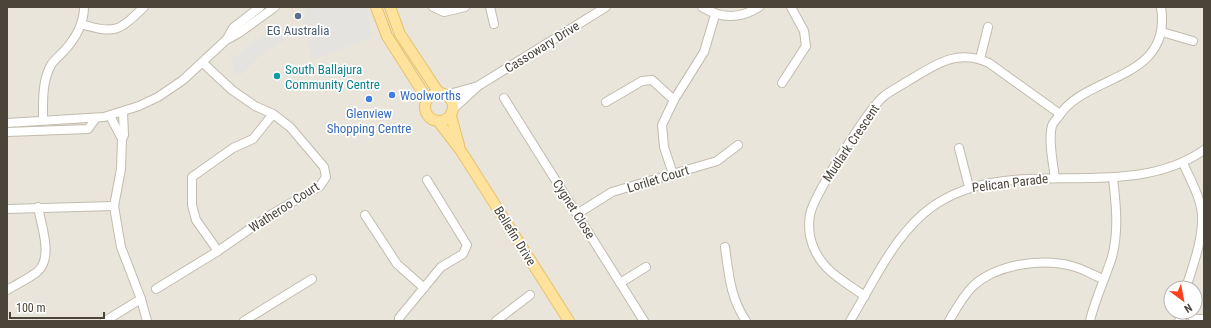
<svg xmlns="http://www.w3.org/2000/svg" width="1211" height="328" font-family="'Roboto Condensed',sans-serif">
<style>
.residential{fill:#eae5da;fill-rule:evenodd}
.parking{fill:#e5e3e0}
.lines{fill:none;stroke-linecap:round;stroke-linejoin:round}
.minor-casing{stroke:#c2bbae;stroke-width:10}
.major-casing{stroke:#e6c16a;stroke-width:12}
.minor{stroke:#fff;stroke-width:8}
.major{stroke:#ffe39c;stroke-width:10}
.service-dot{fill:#5c6f8a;stroke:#fff;stroke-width:1.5}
.culture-dot{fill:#0f9aa8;stroke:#fff;stroke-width:1.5}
.shop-dot{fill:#3f7fe0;stroke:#fff;stroke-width:1.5}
.labels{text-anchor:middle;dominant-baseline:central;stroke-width:3.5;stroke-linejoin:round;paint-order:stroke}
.service-label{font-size:13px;fill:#4e5e75;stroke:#fff}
.street-label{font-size:13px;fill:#4b4439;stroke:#fff}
.culture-label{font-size:13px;fill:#0d838f;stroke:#fff;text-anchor:start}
.shop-label{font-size:13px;fill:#366cbe;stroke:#fff;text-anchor:start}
</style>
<rect width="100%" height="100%" fill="#f6f3ec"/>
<path class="residential" d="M7,7H1204V321H7ZM1171,288H1195V312H1171Z"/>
<g class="parking">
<polygon points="304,7 366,7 373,37 312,60 302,20 307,18"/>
<polygon points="281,24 285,29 283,33 286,40 261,55 240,76 231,71 235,66 230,61 251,43"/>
</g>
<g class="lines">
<defs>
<g id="minor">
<polyline points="433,7 444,12 465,7"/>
<polyline points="490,7 494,24"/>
<path d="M702,7C721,19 740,19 759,7"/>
<path d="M81,24C115,34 118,32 144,7"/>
<polyline points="1162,32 1193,41"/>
<polyline points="228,39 239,33 275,7"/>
<polyline points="980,59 988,27"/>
<polyline points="782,83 806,46 804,31 791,7"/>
<polyline points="446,95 478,86 606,7"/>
<polyline points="504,98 644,321"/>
<polyline points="606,102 642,81 652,80 674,100"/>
<polyline points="453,109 477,87"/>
<polyline points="123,112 124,135 122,139 121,169 114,206 118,230 121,247 141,299 147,321"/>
<polyline points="110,116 122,139"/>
<path d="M43,119C43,101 42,81 51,65C54,60 60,55 64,51C75,39 84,24 84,7"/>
<polyline points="7,123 104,117 139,106 158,97 183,80 227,39 233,28 260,7"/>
<polyline points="7,132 88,129 96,118"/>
<polyline points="959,148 969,187"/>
<path d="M1183,163C1190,179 1201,198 1202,215C1203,240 1193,265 1186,288"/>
<polyline points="673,174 664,147 662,125 674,100 704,52 715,15"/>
<path d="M1055,178C1053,163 1048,139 1052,126C1053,122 1057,119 1059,116C1085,74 1173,81 1161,7"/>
<polyline points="7,209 114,206"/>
<polyline points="577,214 612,192 717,161 738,145"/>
<polyline points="365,215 397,264 424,288"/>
<path d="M725,247C729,275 730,297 746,321"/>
<polyline points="218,251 196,220 192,205 192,177 233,148 253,139 273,114"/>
<polyline points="620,283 646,267"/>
<polyline points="156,289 218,251 267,217 320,186 326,177 324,167 290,127 273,114 255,106 232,90 203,63"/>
<path d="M7,290C17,284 28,279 37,272C54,258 41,225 38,207"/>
<path d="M865,296C840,279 817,268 810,236C809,230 809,221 810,215C813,196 868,110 883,97C890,91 900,86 908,81C935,65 957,48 989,63L1060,114"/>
<polyline points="1186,312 1195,319 1204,319"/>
<polyline points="105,321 141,299"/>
<polyline points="244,321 312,279"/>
<polyline points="399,321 399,318 441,267 463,254 467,245 427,180"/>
<polyline points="496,321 530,295"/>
<path d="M850,321C872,285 891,242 923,214C1002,146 1121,208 1204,150"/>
<path d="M949,321C956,309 963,296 973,286C997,264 1042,258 1072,266C1083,269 1093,275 1103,279"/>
<path d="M1090,321C1095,299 1105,279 1112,257C1119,231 1116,204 1113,178"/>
<polyline points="1179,321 1186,313"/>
</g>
<g id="major">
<polyline points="376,7 387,36 427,99"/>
<polyline points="390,7 400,34 439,93"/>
<circle cx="439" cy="107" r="14"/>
<polyline points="451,116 459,145"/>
<polyline points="438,121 461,151 569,321"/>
</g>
</defs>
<use href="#minor" class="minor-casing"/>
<use href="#major" class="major-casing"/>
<use href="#minor" class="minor"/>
<use href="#major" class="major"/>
</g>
<circle class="service-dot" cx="298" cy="16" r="4"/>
<circle class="culture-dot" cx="277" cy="76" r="4"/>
<g class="shop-dot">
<circle cx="392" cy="95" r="4"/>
<circle cx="369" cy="99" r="4"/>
</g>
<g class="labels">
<g class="service-label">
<text x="298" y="30">EG Australia</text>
</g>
<g class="street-label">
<text transform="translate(542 47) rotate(-32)">Cassowary Drive</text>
<text transform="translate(851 143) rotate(-56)">Mudlark Crescent</text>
<text transform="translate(658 179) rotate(-17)">Lorilet Court</text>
<text transform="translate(1010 183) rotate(-7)">Pelican Parade</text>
<text transform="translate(284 207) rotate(-33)">Watheroo Court</text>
<text transform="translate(574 209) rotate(58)">Cygnet Close</text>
<text transform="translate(515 236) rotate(58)">Bellefin Drive</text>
</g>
<g class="culture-label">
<text x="285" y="69">South Ballajura<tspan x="285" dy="15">Community Centre</tspan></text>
</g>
<g class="shop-label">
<text x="400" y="95">Woolworths</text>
<text x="369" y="113" text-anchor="middle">Glenview<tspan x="369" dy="15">Shopping Centre</tspan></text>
</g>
</g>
<rect width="1211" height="328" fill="none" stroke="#4b4439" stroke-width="16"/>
<g transform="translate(1183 300) rotate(148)"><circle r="19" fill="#ffffff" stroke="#b7b4b0"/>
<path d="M0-3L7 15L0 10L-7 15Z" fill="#fc3f1d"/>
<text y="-6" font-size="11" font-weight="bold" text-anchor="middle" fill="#4b4439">N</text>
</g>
<path d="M10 312v6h94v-6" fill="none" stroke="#4b4439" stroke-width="2"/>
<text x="16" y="312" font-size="12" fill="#4b4439" stroke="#ffffff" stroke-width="3" paint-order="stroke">100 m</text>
</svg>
